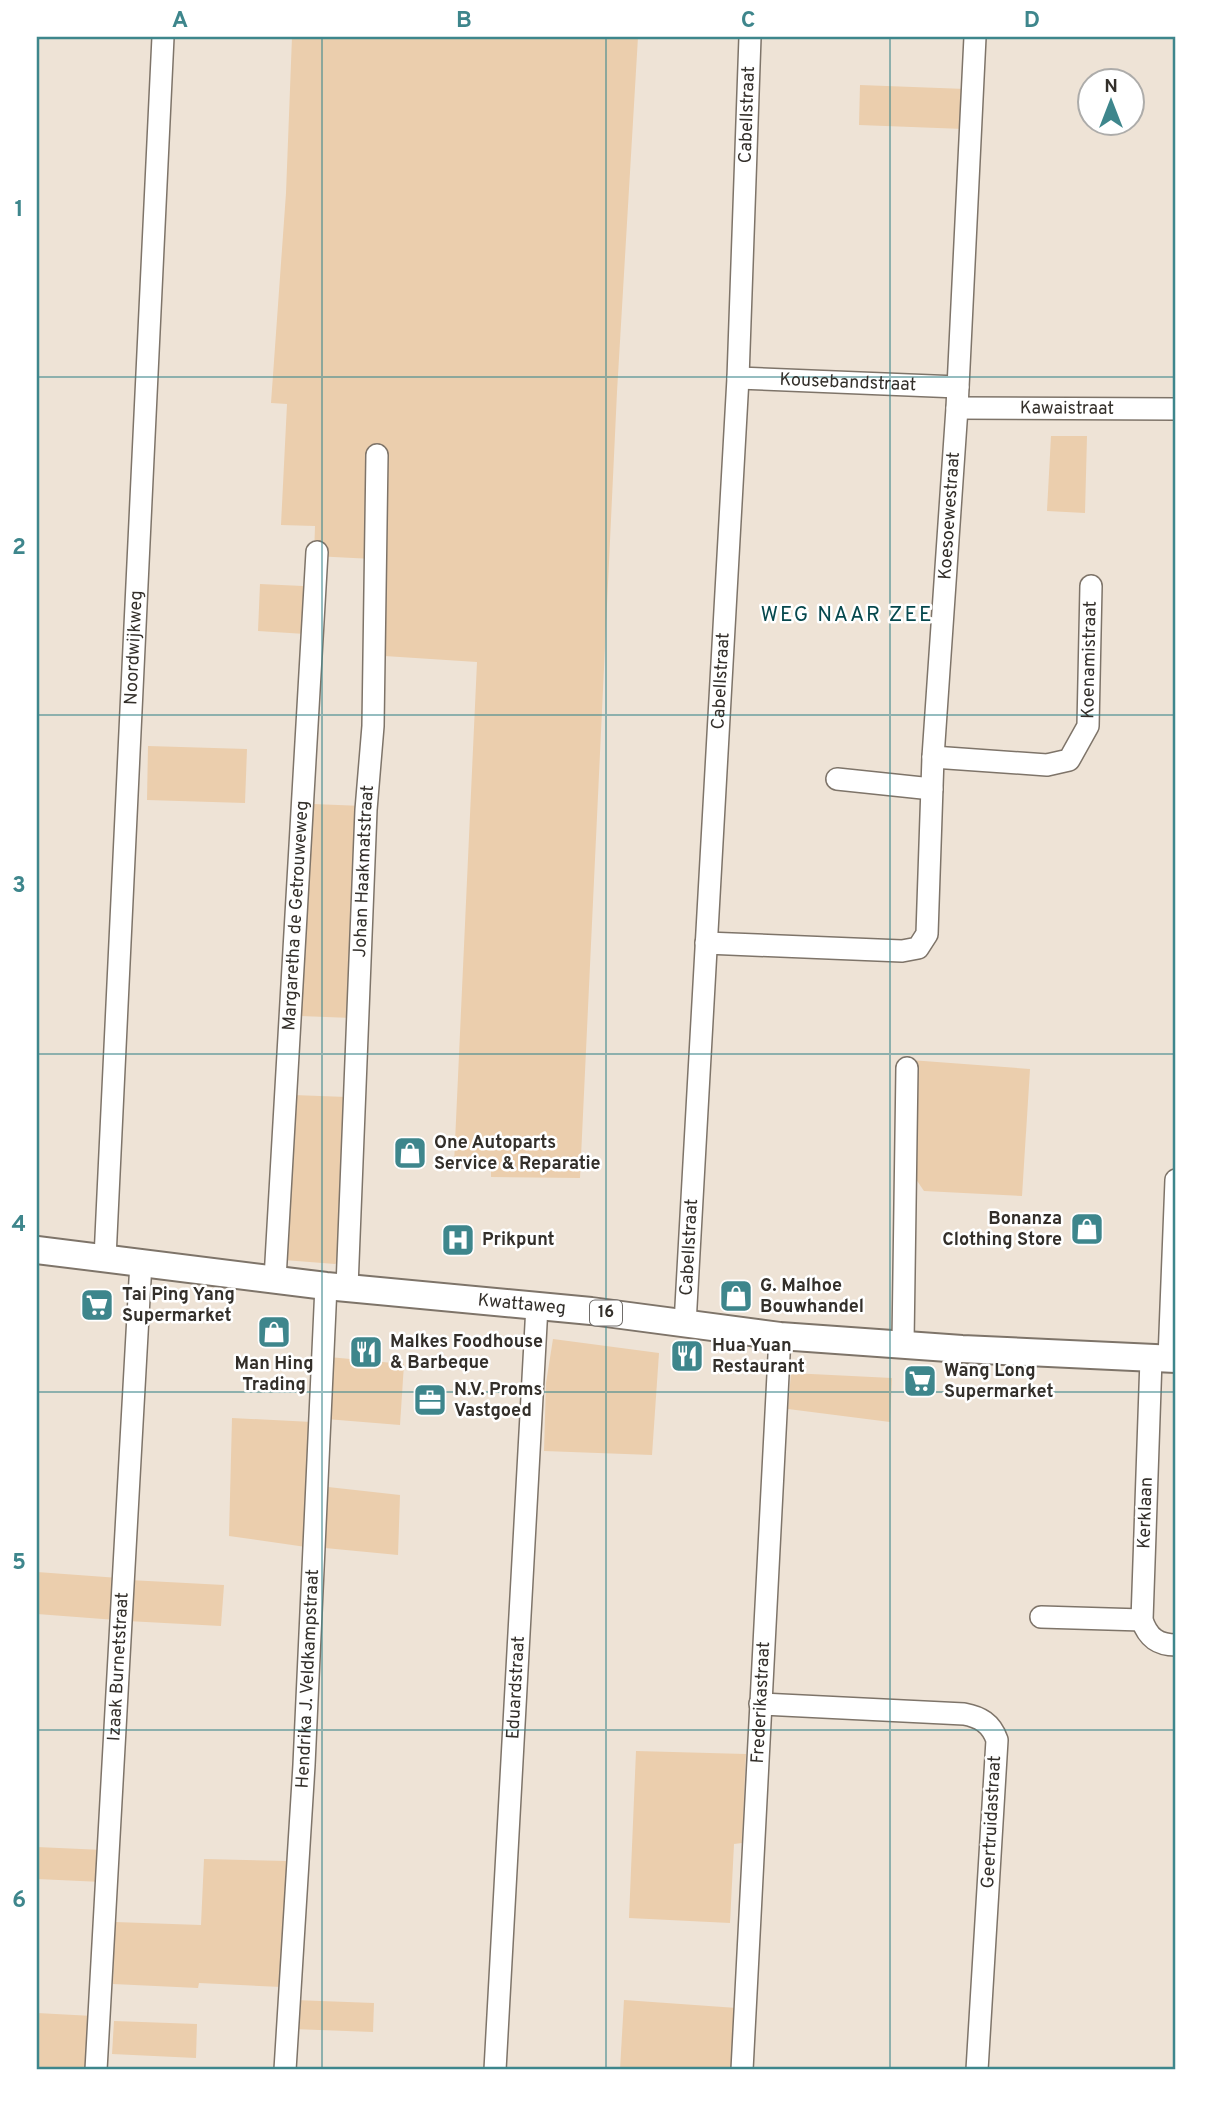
<svg xmlns="http://www.w3.org/2000/svg" width="1213" height="2107" font-family="Overpass,sans-serif">
<style>
.green{fill:#ebcead}
.lines{fill:none;stroke-linecap:round;stroke-linejoin:round}
.minor-casing{stroke:#7e7469;stroke-width:24}
.major-casing{stroke:#7e7469;stroke-width:30}
.minor{stroke:#fff;stroke-width:21}
.major{stroke:#fff;stroke-width:26}
.grid{fill:none;stroke:#3e868c;stroke-width:2;stroke-opacity:0.55}
.labels{text-anchor:middle;dominant-baseline:central;stroke-width:5;stroke-linejoin:round;paint-order:stroke}
.shield{fill:#fff;stroke:#706d6a;stroke-width:2}
.shield-label{font-size:16px;font-weight:bold;fill:#332f2a}
.street-label{font-size:18px;fill:#332f2a;stroke:#fff}
.poi-label{font-size:18px;font-weight:bold;fill:#332f2a;stroke:#fff;text-anchor:start}
.quarter-label{font-size:21px;letter-spacing:2px;fill:#06484d;stroke:#fff}
.neatline{fill:none;stroke:#3e868c;stroke-width:2.5}
.grid-label{font-size:23px;text-anchor:middle;font-weight:bold;fill:#3e868c}
</style>
<rect width="100%" height="100%" fill="#eee3d6"/>
<g class="green">
<polygon points="292,37 638,37 617,392 580,1178 491,1177 491,1167 454,1164 477,662 369,655 373,559 314,556 315,526 281,525 287,404 271,403 286,193"/>
<polygon points="860,85 966,89 964,129 859,125"/>
<polygon points="1051,436 1087,436 1085,513 1047,511"/>
<polygon points="260,584 324,587 321,635 258,631"/>
<polygon points="148,746 247,749 245,803 147,800"/>
<polygon points="313,804 363,806 352,1018 300,1016"/>
<polygon points="910,1060 1030,1069 1022,1196 924,1191 909,1169"/>
<polygon points="293,1095 347,1097 341,1260 335,1264 284,1260"/>
<polygon points="553,1339 659,1353 652,1455 544,1451 546,1383"/>
<polygon points="329,1357 404,1364 400,1425 326,1419"/>
<polygon points="791,1373 892,1378 890,1422 788,1409"/>
<polygon points="232,1418 312,1422 306,1547 229,1536"/>
<polygon points="328,1487 400,1495 398,1555 325,1548"/>
<polygon points="37,1572 119,1578 116,1620 37,1614"/>
<polygon points="129,1580 224,1585 221,1626 127,1621"/>
<polygon points="636,1751 746,1754 742,1843 734,1844 730,1923 629,1918"/>
<polygon points="37,1847 103,1850 102,1882 37,1879"/>
<polygon points="204,1859 288,1861 281,1987 199,1983 198,1988 113,1984 115,1922 201,1925"/>
<polygon points="294,2000 374,2003 373,2032 293,2029"/>
<polygon points="624,2000 737,2008 734,2070 620,2070"/>
<polygon points="37,2013 93,2016 90,2070 37,2070"/>
<polygon points="114,2021 197,2024 196,2058 112,2054"/>
</g>
<g class="lines">
<defs>
<g id="minor">
<path id="s1" d="M738,378L958,387"/>
<path id="s2" d="M957,408L1176,409"/>
<path id="s3" d="M933,757L1047,765L1069,760L1088,726L1091,586"/>
<polyline points="837,779 932,789"/>
<path id="s4" d="M706,943L902,951L918,948L927,934L933,757L957,408L975,37"/>
<path id="s5" d="M105,1258L163,37"/>
<path id="s6" d="M275,1279L317,552"/>
<path id="s7" d="M347,1287L366,810L373,726L377,455"/>
<path id="s8" d="M685,1324L738,378L750,37"/>
<polyline points="903,1342 907,1068"/>
<path d="M1151,1359L1142,1620C1148,1638 1158,1645 1176,1645"/>
<polyline points="1169,1359 1176,1180"/>
<polyline points="1041,1617 1142,1620"/>
<path d="M760,1704L964,1714C980,1717 991,1723 997,1740L977,2070"/>
<path id="s9" d="M96,2070L141,1262"/>
<path id="s10" d="M285,2070L304,1765L326,1286"/>
<path id="s11" d="M495,2070L537,1306"/>
<path id="s12" d="M742,2070L780,1336"/>
</g>
<g id="major">
<path id="s13" d="M37,1250L326,1286L591,1311L780,1336L962,1349L1176,1359"/>
</g>
</defs>
<use href="#minor" class="minor-casing"/>
<use href="#major" class="major-casing"/>
<use href="#minor" class="minor"/>
<use href="#major" class="major"/>
</g>
<path class="grid" d="M322,37V2070M606,37V2070M890,37V2070M37,377H1176M37,715H1176M37,1054H1176M37,1392H1176M37,1730H1176"/>
<defs>
<symbol id="shop-square" viewBox="-11 -11 22 22"><rect x="-9" y="-9" width="18" height="18" rx="4" fill="#3e868c" stroke="#fff"/><path d="M-5-2.5h2.3a2.7 3.5 0 0 1 5.4 0H5L5.5 6h-11ZM-1.5-2.5h3a1.5 2.3 0 0 0-3 0Z" fill="#fff"/></symbol>
<symbol id="hospital-square" viewBox="-11 -11 22 22"><rect x="-9" y="-9" width="18" height="18" rx="4" fill="#3e868c" stroke="#fff"/><path d="M-5-5h3v3.5h4V-5h3V5h-3V1.5h-4V5h-3Z" fill="#fff"/></symbol>
<symbol id="supermarket-square" viewBox="-11 -11 22 22"><rect x="-9" y="-9" width="18" height="18" rx="4" fill="#3e868c" stroke="#fff"/><path d="M-6-5.5h2.5l.6 2H6L4.5 2H-2.5L-4.4-4H-6ZM-1.5 3.2a1.3 1.3 0 1 0 .1 0ZM3 3.2a1.3 1.3 0 1 0 .1 0Z" fill="#fff"/></symbol>
<symbol id="restaurant-square" viewBox="-11 -11 22 22"><rect x="-9" y="-9" width="18" height="18" rx="4" fill="#3e868c" stroke="#fff"/><path d="M-5-6h1v4h1v-4h1v4h1v-4h1v5L-1.5 .5V6h-2V.5L-5-1ZM5-6V6H3V1.5H1.5Q1.5-4 5-6Z" fill="#fff"/></symbol>
<symbol id="office-square" viewBox="-11 -11 22 22"><rect x="-9" y="-9" width="18" height="18" rx="4" fill="#3e868c" stroke="#fff"/><path d="M-6-3h4V-5.5h4V-3h4V5H-6ZM-1-4.5V-3h2v-1.5ZM-6 0V1H6V0Z" fill="#fff"/></symbol>
</defs>
<g fill-rule="evenodd">
<use href="#shop-square" x="391" y="1134" width="38" height="38"/>
<use href="#shop-square" x="1068" y="1210" width="38" height="38"/>
<use href="#hospital-square" x="439" y="1221" width="38" height="38"/>
<use href="#shop-square" x="717" y="1277" width="38" height="38"/>
<use href="#supermarket-square" x="78" y="1286" width="38" height="38"/>
<use href="#shop-square" x="255" y="1313" width="38" height="38"/>
<use href="#restaurant-square" x="347" y="1333" width="38" height="38"/>
<use href="#restaurant-square" x="668" y="1337" width="38" height="38"/>
<use href="#supermarket-square" x="901" y="1362" width="38" height="38"/>
<use href="#office-square" x="411" y="1381" width="38" height="38"/>
</g>
<g class="labels">
<rect class="shield" x="590" y="1300.5" width="32" height="25" rx="5"/>
<g class="shield-label">
<text x="606" y="1313">16</text>
</g>
<g class="street-label">
<text stroke="none"><textPath href="#s8" startOffset="1211">Cabellstraat</textPath></text>
<text stroke="none"><textPath href="#s1" startOffset="110">Kousebandstraat</textPath></text>
<text stroke="none"><textPath href="#s2" startOffset="110">Kawaistraat</textPath></text>
<text stroke="none"><textPath href="#s4" startOffset="648">Koesoewestraat</textPath></text>
<text stroke="none"><textPath href="#s5" startOffset="611">Noordwijkweg</textPath></text>
<text stroke="none"><textPath href="#s3" startOffset="242">Koenamistraat</textPath></text>
<text stroke="none"><textPath href="#s8" startOffset="644">Cabellstraat</textPath></text>
<text stroke="none"><textPath href="#s7" startOffset="416">Johan Haakmatstraat</textPath></text>
<text stroke="none"><textPath href="#s6" startOffset="364">Margaretha de Getrouweweg</textPath></text>
<text stroke="none"><textPath href="#s8" startOffset="77">Cabellstraat</textPath></text>
<text stroke="none"><textPath href="#s13" startOffset="488">Kwattaweg</textPath></text>
<text transform="translate(1146 1513) rotate(-88)">Kerklaan</text>
<text stroke="none"><textPath href="#s9" startOffset="404">Izaak Burnetstraat</textPath></text>
<text stroke="none"><textPath href="#s10" startOffset="392">Hendrika J. Veldkampstraat</textPath></text>
<text stroke="none"><textPath href="#s11" startOffset="383">Eduardstraat</textPath></text>
<text stroke="none"><textPath href="#s12" startOffset="368">Frederikastraat</textPath></text>
<text transform="translate(992 1822) rotate(-87)">Geertruidastraat</text>
</g>
<g class="poi-label">
<text x="434" y="1143">One Autoparts<tspan x="434" dy="21">Service &amp; Reparatie</tspan></text>
<text x="1062" y="1219" text-anchor="end">Bonanza<tspan x="1062" dy="21">Clothing Store</tspan></text>
<text x="482" y="1240">Prikpunt</text>
<text x="760" y="1286">G. Malhoe<tspan x="760" dy="21">Bouwhandel</tspan></text>
<text x="122" y="1295">Tai Ping Yang<tspan x="122" dy="21">Supermarket</tspan></text>
<text x="390" y="1342">Malkes Foodhouse<tspan x="390" dy="21">&amp; Barbeque</tspan></text>
<text x="712" y="1346">Hua Yuan<tspan x="712" dy="21">Restaurant</tspan></text>
<text x="274" y="1364" text-anchor="middle">Man Hing<tspan x="274" dy="21">Trading</tspan></text>
<text x="944" y="1371">Wang Long<tspan x="944" dy="21">Supermarket</tspan></text>
<text x="454" y="1390">N.V. Proms<tspan x="454" dy="21">Vastgoed</tspan></text>
</g>
<g class="quarter-label">
<text x="847" y="615">WEG NAAR ZEE</text>
</g>
</g>
<rect width="1213" height="2107" fill="none" stroke="#ffffff" stroke-width="77"/>
<g transform="translate(1111 102)"><circle r="33" fill="#ffffff" stroke="#adacaa" stroke-width="2"/>
<path d="M0-5L12 26L0 18L-12 26Z" fill="#3e868c"/>
<text y="-10" font-size="19" font-weight="bold" text-anchor="middle" fill="#332f2a">N</text>
</g>
<rect x="38" y="38" width="1136" height="2030" class="neatline"/>
<g class="grid-label">
<text x="180" y="27">A</text>
<text x="464" y="27">B</text>
<text x="748" y="27">C</text>
<text x="1032" y="27">D</text>
<text x="19" y="216">1</text>
<text x="19" y="554">2</text>
<text x="19" y="892">3</text>
<text x="19" y="1231">4</text>
<text x="19" y="1569">5</text>
<text x="19" y="1907">6</text>
</g>
</svg>
